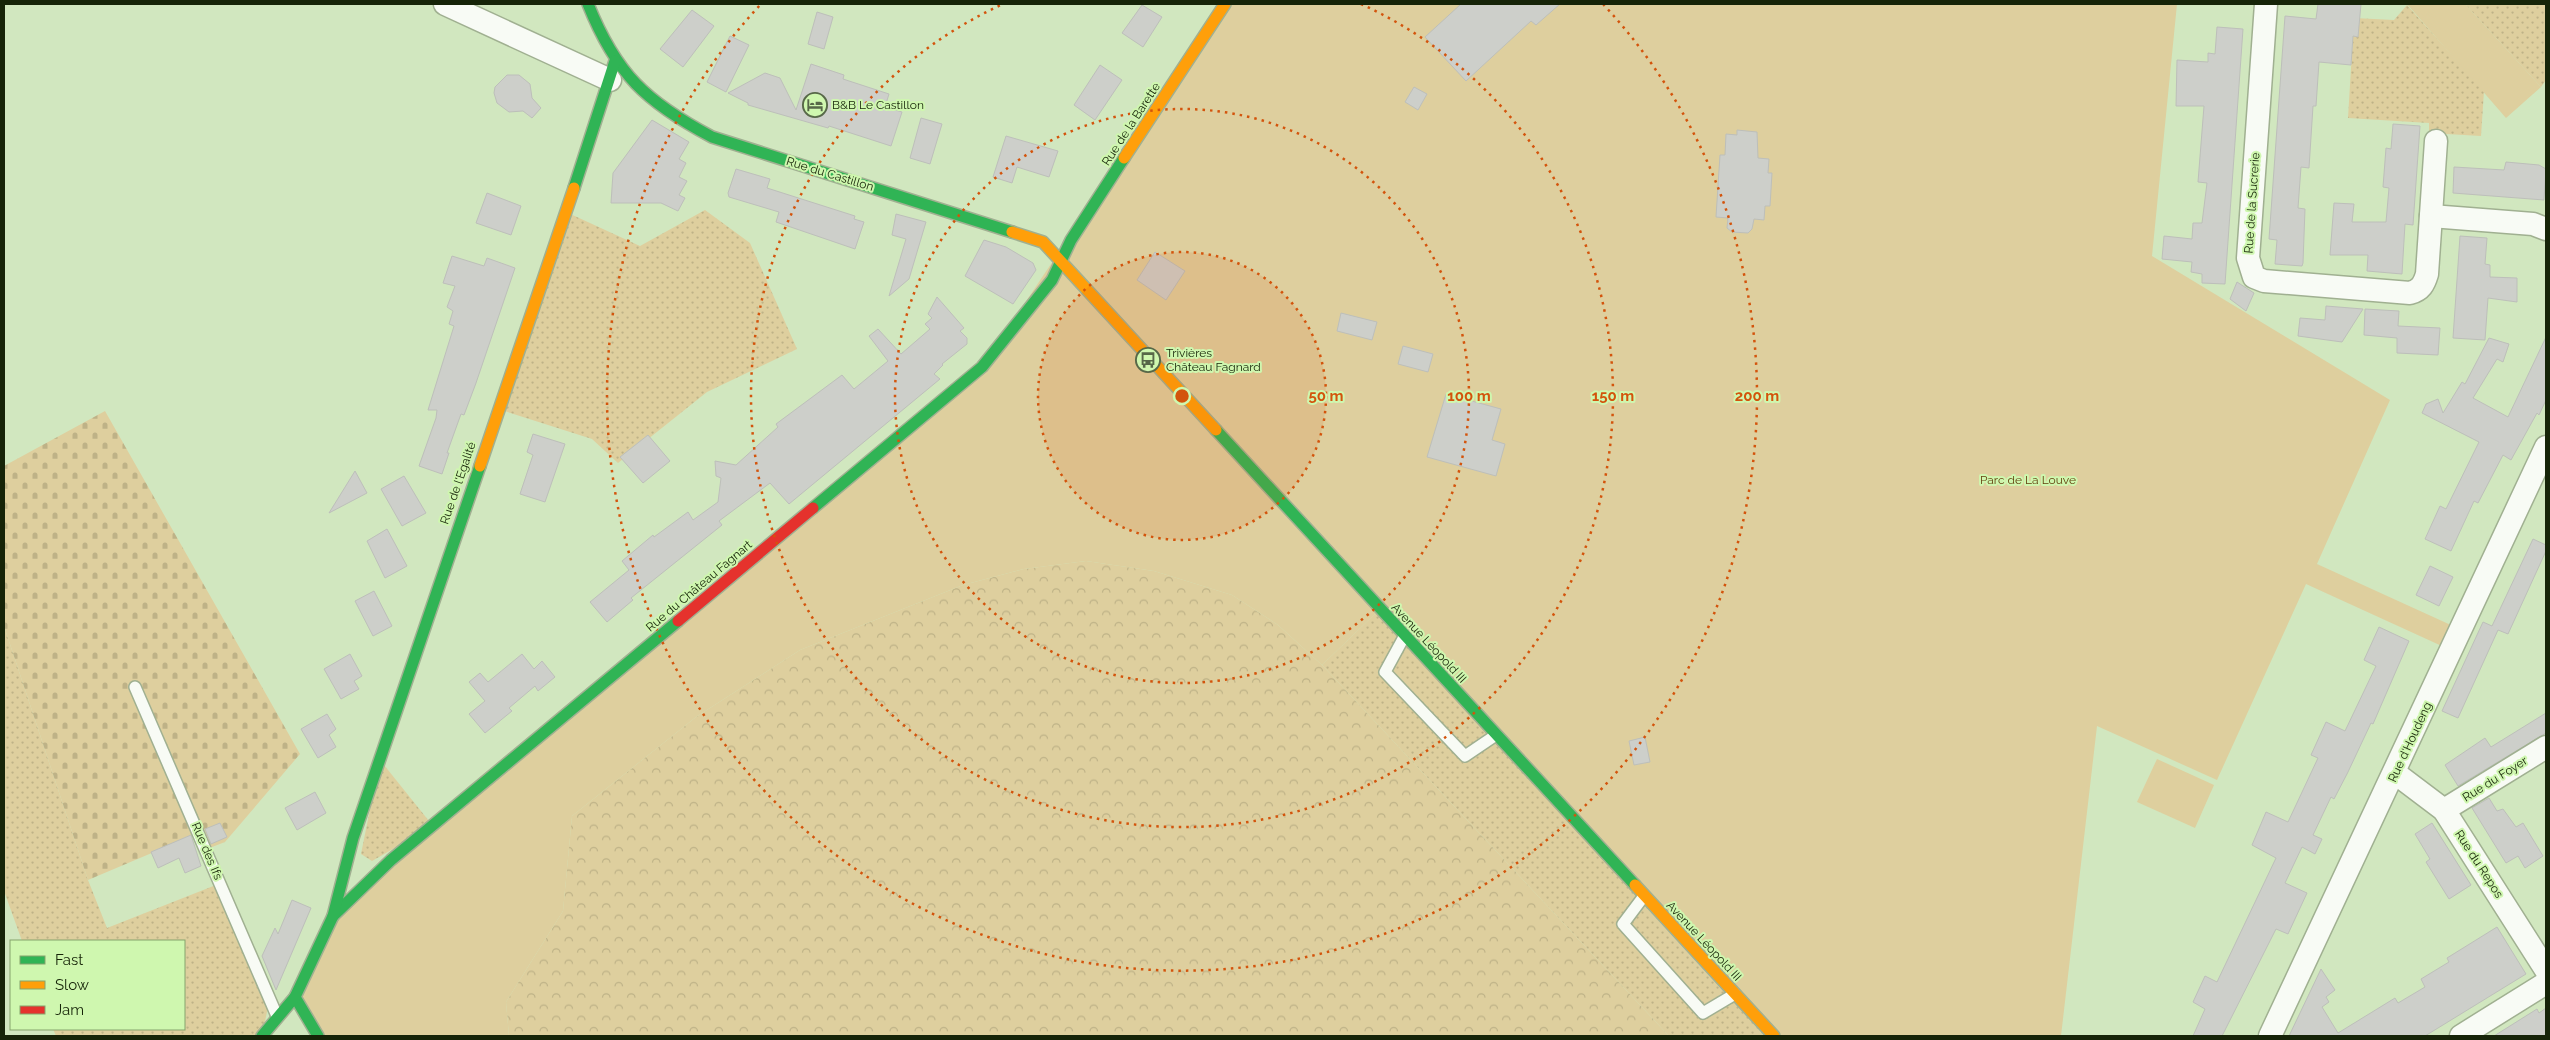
<svg xmlns="http://www.w3.org/2000/svg" width="2550" height="1040" font-family="Raleway,sans-serif">
<style>
.grass{fill:url(#grass-dots)}
.forest{fill:url(#forest-crowns)}
.cemetery{fill:url(#cemetery-stones)}
.green{fill:#decf9e}
.building{fill:#cdcfca;stroke:#bdbfba}
.lines{fill:none;stroke-linecap:round;stroke-linejoin:round}
.lane-casing{stroke:#a0b091;stroke-width:14}
.street-casing{stroke:#a0b091;stroke-width:25}
.fast-casing{stroke:#a0b091;stroke-width:14}
.slow-casing{stroke:#a0b091;stroke-width:14}
.jam-casing{stroke:#a0b091;stroke-width:14}
.lane{stroke:#f8fbf5;stroke-width:11}
.street{stroke:#f8fbf5;stroke-width:22}
.fast{stroke:#30b455;stroke-width:11}
.slow{stroke:#ff9f0a;stroke-width:11}
.jam{stroke:#e5322d;stroke-width:11}
.ring{fill:none;stroke:#d3540c;stroke-width:2.5;stroke-dasharray:2.5 5}
.labels{text-anchor:middle;dominant-baseline:central;stroke-width:4;stroke-linejoin:round;paint-order:stroke}
.poi-label{font-size:12px;fill:#162408;stroke:#cff7af;text-anchor:start}
.street-label{font-size:12px;fill:#162408;stroke:#cff7af}
.park-label{font-size:12px;fill:#613f0c;stroke:#cff7af}
.centre{fill:#d3540c;stroke:#cff7af;stroke-width:2.5}
.ring-label{font-size:15px;text-anchor:middle;font-weight:bold;fill:#d3540c;stroke:#cff7af;stroke-width:4;stroke-linejoin:round;paint-order:stroke}
</style>
<defs>
<pattern id="grass-dots" width="8" height="8" patternUnits="userSpaceOnUse" patternTransform="scale(1.25)"><rect width="8" height="8" fill="#decf9e"/><path d="M2 2h.1M6 6h.1" fill="none" stroke="#beb287" stroke-width="1.8" stroke-linecap="round"/></pattern>
<pattern id="forest-crowns" width="20" height="18" patternUnits="userSpaceOnUse" patternTransform="scale(1.25)"><rect width="20" height="18" fill="#decf9e"/><path d="M2 6a3 3 0 1 1 6 0M12 15a3 3 0 1 1 6 0" fill="none" stroke="#beb287"/></pattern>
<pattern id="cemetery-stones" width="16" height="16" patternUnits="userSpaceOnUse" patternTransform="scale(1.25)"><rect width="16" height="16" fill="#decf9e"/><path d="M2 7V4a2 2 0 0 1 4 0v3zM10 15v-3a2 2 0 0 1 4 0v3z" fill="#beb287"/></pattern>
</defs>
<rect width="100%" height="100%" fill="#d1e7bf"/>
<g class="grass">
<polygon points="2465,4 2546,4 2546,80 2541,87"/>
<polygon points="2407,5 2484,91 2481,136 2429,133 2429,123 2348,118 2354,18 2394,20"/>
<polygon points="705,210 750,243 797,349 707,392 618,463 592,439 498,409 566,212 640,246"/>
<polygon points="1379,610 1774,1036 1669,1036 1322,665"/>
<polygon points="4,626 88,880 107,928 221,883 268,1007 262,1036 56,1036 53,1029 184,1029 184,941 22,941 4,891"/>
<polygon points="380,760 433,826 372,861 361,854"/>
</g>
<polygon class="forest" points="1086,561 1154,571 1232,595 1278,625 1322,665 1669,1036 509,1036 506,1002 563,911 572,816 696,717 800,650 963,585 1024,569"/>
<polygon class="cemetery" points="105,411 300,754 225,842 207,849 199,833 88,880 4,626 4,466"/>
<g class="green">
<polygon points="1225,4 2177,4 2152,256 2390,400 2317,564 2453,626 2444,647 2306,584 2217,780 2097,726 2061,1036 1774,1036 1379,610 1322,665 1278,625 1232,595 1154,571 1086,561 1024,569 963,585 800,650 696,717 572,816 563,911 506,1002 509,1036 318,1036 295,997 333,916 982,367"/>
<polygon points="2407,4 2465,4 2541,87 2506,118"/>
<polygon points="2157,759 2214,785 2195,828 2137,802"/>
</g>
<g class="building">
<polygon points="1461,4 1560,4 1536,25 1531,21 1466,81 1425,37"/>
<polygon points="2318,4 2361,4 2358,37 2353,36 2351,65 2319,62 2316,106 2313,106 2309,168 2301,167 2298,208 2305,209 2303,263 2302,266 2275,264 2277,240 2269,239 2285,16 2316,19"/>
<polygon points="1142,5 1162,17 1143,47 1122,33"/>
<polygon points="692,10 714,26 683,67 660,49"/>
<polygon points="817,12 833,17 824,49 808,44"/>
<polygon points="2217,27 2243,29 2225,284 2202,283 2202,274 2191,272 2192,262 2162,259 2164,236 2192,239 2193,223 2202,223 2207,183 2198,182 2204,106 2176,106 2177,60 2208,62 2208,53 2215,54"/>
<polygon points="730,36 749,45 726,92 707,82"/>
<polygon points="811,64 844,75 843,79 889,94 885,107 902,112 891,146 829,126 828,128 748,105 748,103 728,93 765,73 780,78 796,110"/>
<polygon points="1100,65 1122,80 1095,120 1074,105"/>
<polygon points="507,75 519,75 530,84 532,98 541,108 532,118 523,111 509,112 497,103 494,93 495,87"/>
<polygon points="1414,87 1427,94 1418,110 1405,102"/>
<polygon points="921,118 942,124 930,164 910,158"/>
<polygon points="652,120 689,142 679,159 686,163 679,177 687,181 679,195 685,198 678,211 661,203 611,203 613,173"/>
<polygon points="2393,124 2420,126 2413,225 2405,224 2402,274 2367,271 2368,255 2330,255 2334,203 2354,204 2352,222 2386,222 2389,188 2383,187 2386,148 2391,149"/>
<polygon points="1737,130 1757,132 1758,158 1769,159 1768,173 1772,173 1770,206 1765,206 1764,220 1754,219 1752,229 1748,233 1732,232 1727,228 1728,218 1716,217 1720,155 1725,155 1726,134 1737,135"/>
<polygon points="1006,136 1058,151 1049,177 1017,167 1012,183 993,177"/>
<polygon points="2506,162 2539,165 2546,169 2544,200 2453,193 2454,167 2504,170"/>
<polygon points="736,169 770,179 767,188 855,216 854,219 864,222 855,249 776,222 779,212 729,197 728,193"/>
<polygon points="487,193 521,206 511,235 476,223"/>
<polygon points="896,214 926,222 909,279 889,296 906,239 892,235"/>
<polygon points="2460,236 2487,238 2485,264 2490,265 2490,277 2517,278 2517,302 2488,298 2485,340 2453,338"/>
<polygon points="984,240 1006,247 1033,263 1036,270 1013,304 965,276"/>
<polygon points="1155,252 1185,271 1166,300 1137,280"/>
<polygon points="452,256 484,266 487,258 515,268 476,383 464,415 461,414 447,453 449,453 442,474 419,466 436,418 437,410 428,410 454,326 449,324 453,311 447,307 455,286 443,283"/>
<polygon points="2237,282 2254,293 2246,311 2230,299"/>
<polygon points="937,297 964,328 960,331 967,338 967,344 942,364 943,365 934,374 940,379 789,504 770,483 719,521 722,525 631,598 633,600 607,622 590,602 629,570 622,561 653,535 654,537 688,512 693,520 718,502 721,478 716,476 715,461 736,465 778,427 776,424 842,375 854,389 888,361 869,336 878,329 901,354 930,329 925,324 932,318 928,314"/>
<polygon points="2326,306 2363,309 2342,342 2298,336 2300,318 2325,320"/>
<polygon points="2365,309 2399,311 2398,326 2440,328 2438,355 2397,353 2397,338 2364,335"/>
<polygon points="1341,313 1377,322 1372,340 1337,331"/>
<polygon points="2546,337 2546,400 2539,415 2537,413 2511,460 2503,455 2478,503 2474,501 2451,551 2425,539 2440,506 2446,509 2479,442 2422,413 2426,404 2438,399 2443,413 2462,382 2465,384 2489,338 2509,344 2503,362 2497,359 2473,398 2508,417"/>
<polygon points="1403,346 1433,354 1428,372 1398,364"/>
<polygon points="1446,394 1501,409 1492,440 1505,444 1496,476 1427,457"/>
<polygon points="533,434 565,444 545,502 520,494 533,455 527,452"/>
<polygon points="648,435 670,461 643,483 620,457"/>
<polygon points="355,471 367,493 329,513"/>
<polygon points="404,476 426,513 402,526 381,489"/>
<polygon points="387,529 407,566 385,578 367,541"/>
<polygon points="2533,539 2546,545 2546,551 2508,634 2498,630 2458,718 2442,711 2483,622 2492,626"/>
<polygon points="2430,566 2453,577 2439,606 2416,595"/>
<polygon points="374,591 392,626 373,636 355,601"/>
<polygon points="2379,627 2409,641 2373,724 2371,723 2348,772 2334,799 2331,797 2313,835 2322,839 2315,854 2302,847 2285,883 2307,893 2288,934 2276,929 2222,1036 2193,1036 2205,1009 2193,1002 2205,976 2217,982 2276,858 2252,845 2266,812 2288,822 2318,758 2311,755 2326,722 2345,731 2376,666 2364,660"/>
<polygon points="350,654 362,676 354,681 359,689 341,699 324,669"/>
<polygon points="522,654 534,669 542,661 555,677 538,691 535,686 509,708 512,711 485,733 469,714 485,701 469,682 480,673 488,682"/>
<polygon points="2546,713 2546,733 2458,786 2445,765 2485,738 2491,747"/>
<polygon points="327,714 336,729 329,735 336,747 318,758 301,729"/>
<polygon points="1645,737 1650,762 1634,765 1629,741"/>
<polygon points="315,792 326,813 297,830 285,808"/>
<polygon points="2489,798 2497,811 2503,809 2516,827 2523,823 2543,856 2525,868 2518,856 2506,863 2472,808"/>
<polygon points="220,823 227,837 211,844 205,829"/>
<polygon points="2432,823 2471,885 2449,899 2426,862 2430,859 2415,834"/>
<polygon points="191,835 201,866 185,873 179,858 158,868 151,852"/>
<polygon points="292,900 311,908 276,990 262,956 275,928 278,934"/>
<polygon points="2497,927 2526,974 2425,1036 2289,1036 2321,969 2335,990 2326,997 2329,1002 2322,1007 2338,1033 2395,998 2398,1003 2425,987 2421,979 2449,962 2447,958"/>
<polygon points="2546,1008 2546,1036 2494,1036 2537,1009 2539,1013"/>
</g>
<g class="lines">
<defs>
<g id="lane">
<polyline points="1404,637 1385,672 1465,756 1496,735"/>
<polyline points="135,687 277,1016"/>
<polyline points="1644,896 1623,924 1703,1013 1735,994"/>
</g>
<g id="street">
<polyline points="445,4 610,80"/>
<path d="M2266,4L2248,258L2254,277L2264,281L2410,293C2421,290 2424,284 2427,274L2436,141"/>
<polyline points="2431,216 2533,224 2546,229"/>
<polyline points="2395,773 2444,810 2546,970"/>
<polyline points="2444,810 2546,747"/>
<polyline points="2270,1036 2546,447"/>
<polyline points="2461,1036 2546,983"/>
</g>
<g id="fast">
<path d="M588,4C616,74 646,102 712,137L1012,232"/>
<polyline points="574,188 615,61"/>
<polyline points="1216,430 1635,885"/>
<polyline points="813,508 982,367 1052,280 1071,240 1124,158"/>
<polyline points="333,916 391,860 678,621"/>
<polyline points="295,997 318,1036"/>
<polyline points="262,1036 295,997 333,916 353,838 480,466"/>
</g>
<g id="slow">
<polyline points="1124,158 1225,4"/>
<polyline points="1012,232 1043,242 1216,430"/>
<polyline points="480,466 574,188"/>
<polyline points="1635,885 1774,1036"/>
</g>
<polyline id="jam" points="678,621 813,508"/>
</defs>
<use href="#lane" class="lane-casing"/>
<use href="#street" class="street-casing"/>
<use href="#fast" class="fast-casing"/>
<use href="#slow" class="slow-casing"/>
<use href="#jam" class="jam-casing"/>
<use href="#lane" class="lane"/>
<use href="#street" class="street"/>
<use href="#fast" class="fast"/>
<use href="#slow" class="slow"/>
<use href="#jam" class="jam"/>
</g>
<circle cx="1182" cy="396" r="144" fill="#d3540c" fill-opacity=".12"/>
<g class="ring">
<circle cx="1182" cy="396" r="144"/>
<circle cx="1182" cy="396" r="287"/>
<path d="M1361 4A431 431 0 1 1 1003 4"/>
<path d="M1603 4A575 575 0 1 1 761 4"/>
</g>
<defs>
<symbol id="hotel-ring" viewBox="-11 -11 22 22"><circle r="9.5" fill="#cff7af" stroke="#576848" stroke-width="1.5"/><path d="M-6-4.5h1.5V1H6V5H4.5V3h-9V5H-6ZM-4 0a1.8 1.8 0 1 1 3.6 0ZM.5 0V-2.5h3Q6-2.5 6 0Z" fill="#576848"/></symbol>
<symbol id="bus-ring" viewBox="-11 -11 22 22"><circle r="9.5" fill="#cff7af" stroke="#576848" stroke-width="1.5"/><path d="M-5-6H5V4H4V6H2V4H-2V6H-4V4H-5ZM-3.5-4V0h7V-4ZM-3.5 1.2v1.5H-2V1.2ZM2 1.2v1.5H3.5V1.2Z" fill="#576848"/></symbol>
</defs>
<g fill-rule="evenodd">
<use href="#hotel-ring" x="801" y="91" width="28" height="28"/>
<use href="#bus-ring" x="1134" y="346" width="28" height="28"/>
</g>
<g class="labels">
<g class="poi-label">
<text x="832" y="105">B&amp;B Le Castillon</text>
<text x="1166" y="353">Trivières<tspan x="1166" dy="14">Château Fagnard</tspan></text>
</g>
<g class="street-label">
<text transform="translate(1131 124) rotate(-57)">Rue de la Barette</text>
<text transform="translate(830 174) rotate(17)">Rue du Castillon</text>
<text transform="translate(2252 203) rotate(-86)">Rue de la Sucrerie</text>
<text transform="translate(458 483) rotate(-71)">Rue de l'Egalité</text>
<text transform="translate(699 586) rotate(-40)">Rue du Château Fagnart</text>
<text transform="translate(1429 643) rotate(47)">Avenue Léopold III</text>
<text transform="translate(2410 742) rotate(-65)">Rue d'Houdeng</text>
<text transform="translate(2495 779) rotate(-32)">Rue du Foyer</text>
<text transform="translate(207 851) rotate(67)">Rue des Ifs</text>
<text transform="translate(2479 864) rotate(57)">Rue du Repos</text>
<text transform="translate(1704 941) rotate(47)">Avenue Léopold III</text>
</g>
<g class="park-label">
<text x="2028" y="480">Parc de La Louve</text>
</g>
</g>
<circle cx="1182" cy="396" r="8" class="centre"/>
<g class="ring-label">
<text x="1326" y="401">50 m</text>
<text x="1469" y="401">100 m</text>
<text x="1613" y="401">150 m</text>
<text x="1757" y="401">200 m</text>
</g>
<rect width="2550" height="1040" fill="none" stroke="#162408" stroke-width="10"/>
<rect x="10" y="940" width="175" height="90" fill="#cff7af" stroke="#85a36c"/>
<rect x="20" y="956" width="25" height="8" fill="#30b455" stroke="#85a36c"/>
<text x="55" y="965" font-size="15" fill="#162408">Fast</text>
<rect x="20" y="981" width="25" height="8" fill="#ff9f0a" stroke="#85a36c"/>
<text x="55" y="990" font-size="15" fill="#162408">Slow</text>
<rect x="20" y="1006" width="25" height="8" fill="#e5322d" stroke="#85a36c"/>
<text x="55" y="1015" font-size="15" fill="#162408">Jam</text>
</svg>
